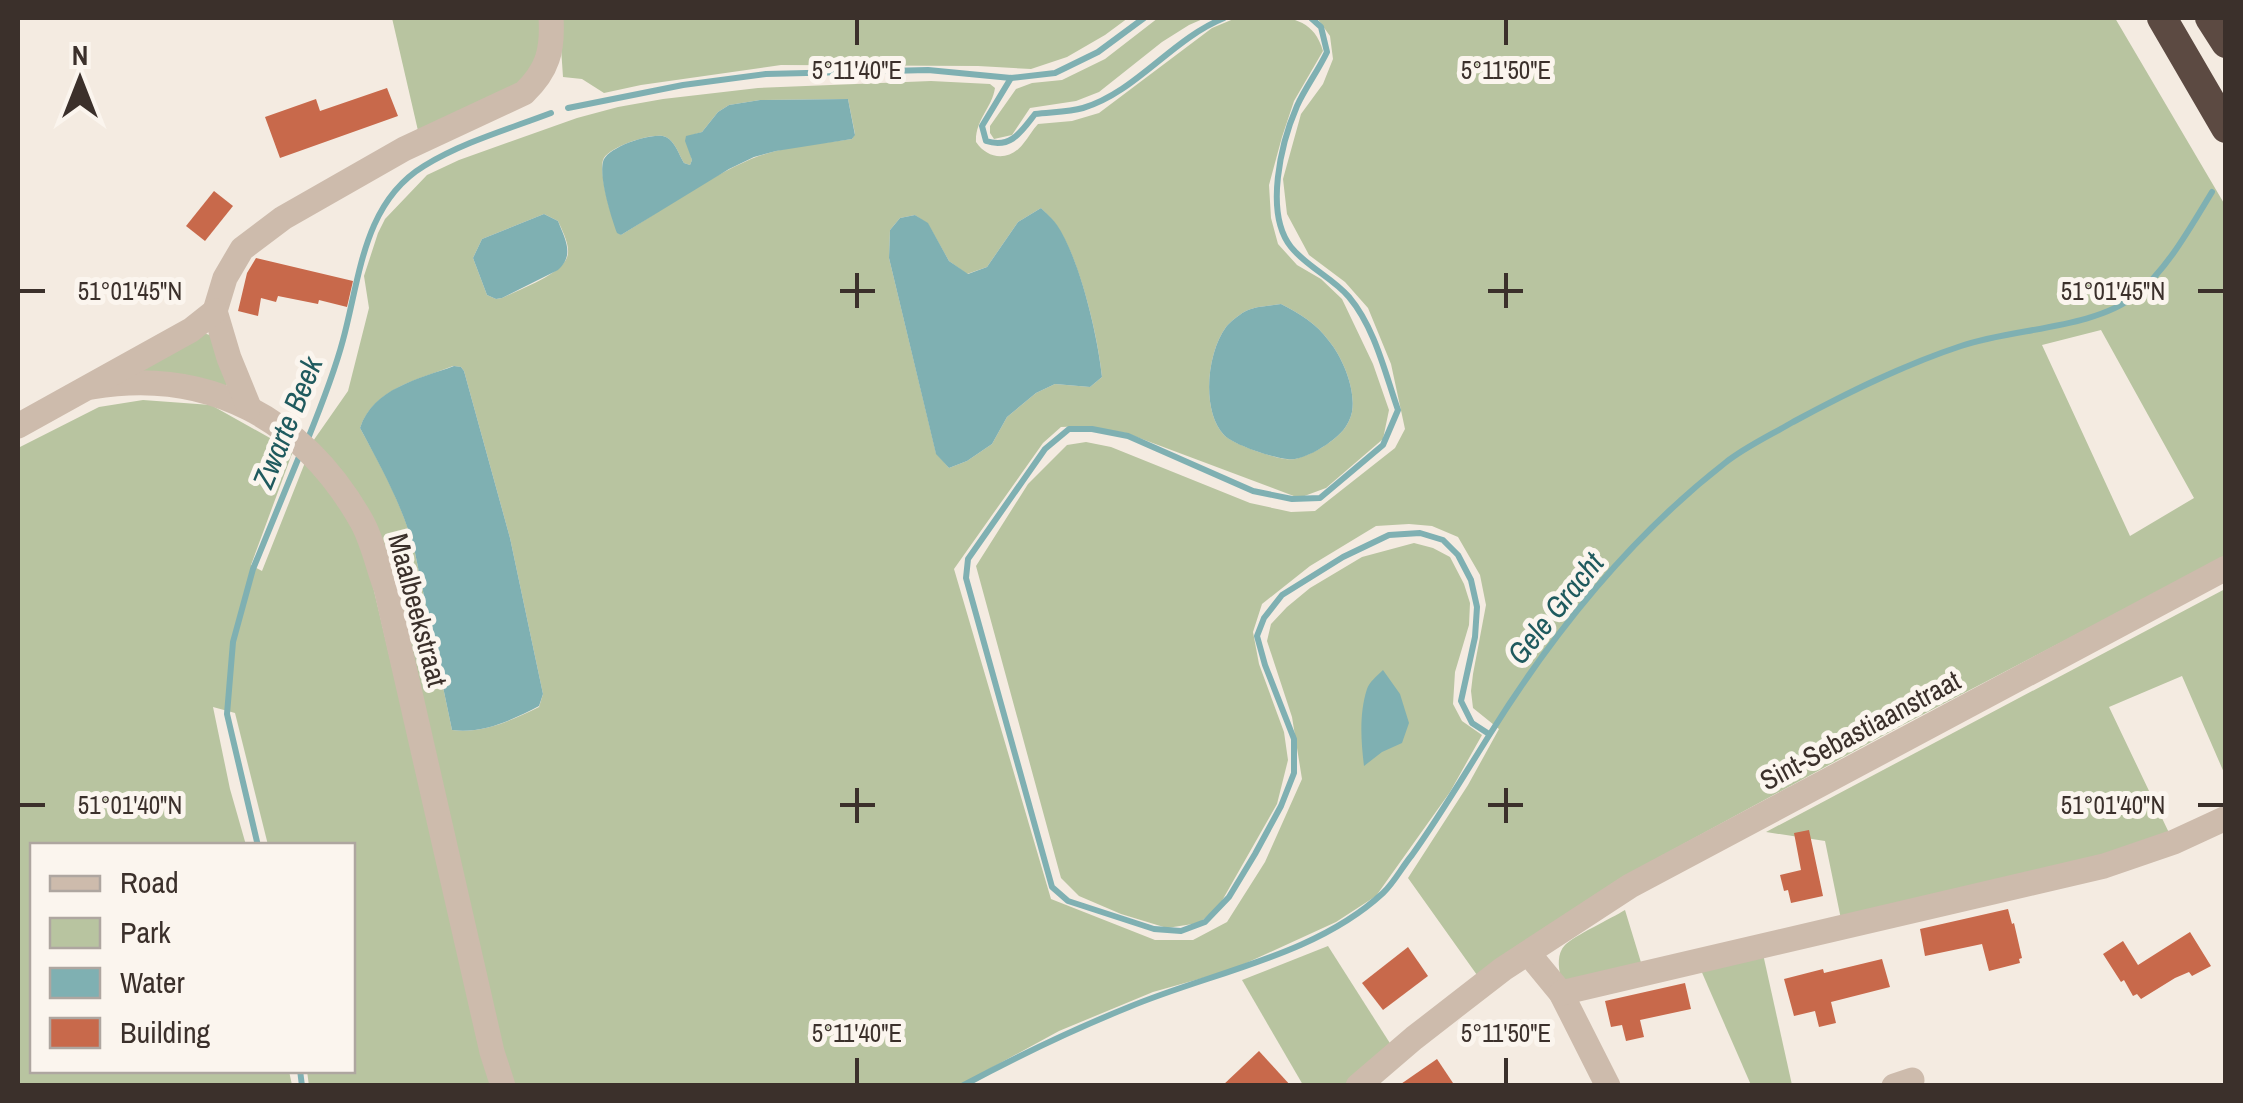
<svg xmlns="http://www.w3.org/2000/svg" width="2243" height="1103" font-family="'Archivo Narrow',sans-serif">
<style>
.green{fill:#b8c4a0;fill-rule:evenodd}
.water{fill:#7fb0b2}
.lines{fill:none;stroke-linecap:round;stroke-linejoin:round}
.stream{stroke:#7fb0b2;stroke-width:6}
.building{fill:#c8694b}
.minor{stroke:#cdbbac;stroke-width:25}
.highway{stroke:#5c4a42;stroke-width:30}
.ticks{fill:none;stroke:#3b302b;stroke-width:4}
.labels{text-anchor:middle;dominant-baseline:central;stroke-width:10;stroke-linejoin:round;paint-order:stroke}
.street-label{font-size:28px;fill:#3b302b;stroke:#fbf5ee}
.water-label{font-size:30px;font-style:italic;fill:#1f5a5e;stroke:#fbf5ee}
.ticks-label{font-size:25px;text-anchor:middle;fill:#3b302b;stroke:#fbf5ee;stroke-width:10;stroke-linejoin:round;paint-order:stroke}
</style>
<rect width="100%" height="100%" fill="#f4ebe1"/>
<g class="green">
<polygon points="392,18 544,18 545,39 524,84 419,135"/>
<polygon points="559,18 1128,18 1105,35 1067,57 1031,69 978,66 781,65 641,85 604,93 582,79 563,77"/>
<polygon points="1158,18 1205,18 1189,25 1162,42 1099,92 1076,101 1030,108 1012,135 994,139 990,133 990,126 1016,89 1032,83 1062,80 1105,59"/>
<path d="M1236,18C1271,18 1311,8 1323,51L1294,101L1282,137L1269,185L1271,218L1278,244L1297,265L1321,279L1342,299L1373,364L1389,410L1383,439L1326,488L1299,498L1126,433L1086,426L1061,427L1043,443L954,569L1051,899L1155,940H1193L1227,922L1265,862L1302,779L1292,717L1267,641L1271,624L1287,607L1310,588L1362,557L1414,543L1433,548L1450,557L1464,584L1470,603L1469,625L1455,672L1453,704L1462,721L1482,735L1450,792L1376,896L1336,922L1231,970L1153,992L1059,1031L960,1085L309,1086L307,1071L352,1070V846L268,845L235,713L213,707L230,789L246,845L32,846V1070L289,1071L292,1085H18V448L99,407L143,400L211,405L293,451L251,565L262,571L306,460C327,483 344,509 361,535L487,1072L507,1068L429,758L379,543C362,504 341,474 311,444L348,391L369,308L364,276L378,233L385,219L427,175L459,160L577,118L618,107L663,99L758,88L931,81L990,84L995,88C992,108 975,120 976,142C988,160 1010,161 1023,144C1029,137 1032,130 1038,124L1072,121L1099,113L1212,28ZM848,99L855,134L852,139C820,144 782,146 751,159C706,178 664,209 621,235C612,225 599,174 603,160C607,147 655,131 666,137C675,141 679,155 684,163L690,165L692,160L686,137L702,132L718,112L729,105L760,100ZM1041,208C1046,214 1053,219 1057,226C1080,260 1098,336 1102,377L1090,387L1055,384L1036,393L1007,417L992,444L967,461L949,468L936,453L889,258L890,230L900,218L915,215L928,224L949,261L967,274L987,267L1018,222ZM544,214L558,221C562,230 569,243 568,253C567,273 520,289 502,298L496,299L487,295L473,258L482,239ZM1281,304C1299,313 1317,324 1329,341C1343,358 1356,390 1352,412C1349,426 1340,435 1330,442C1321,449 1306,456 1295,459C1283,462 1234,445 1224,435C1201,410 1207,353 1226,327C1230,322 1239,315 1244,312C1254,306 1269,306 1281,304ZM453,366L461,367L464,371L510,538L543,694L539,707C512,720 483,734 452,730L414,548C401,502 383,470 360,428C374,388 418,380 453,366Z"/>
<path d="M1317,18H2115L2225,205V557L1897,728L1619,879L1477,975L1408,878L1468,785L1499,729L1473,708L1471,691L1473,674L1486,605L1480,575L1458,537L1432,526L1409,524L1376,526L1310,566L1262,604L1253,632L1259,664L1284,732L1288,760L1277,804L1219,906L1199,923L1167,928L1121,914L1079,896L1061,878L976,566L1028,484L1067,445L1086,442L1111,447L1250,503L1291,512L1315,511L1395,448L1405,429L1391,364L1368,308L1345,282L1309,255L1287,214L1283,179L1301,114L1323,84L1333,59L1330,36ZM2101,330L2194,498L2130,536L2042,345Z"/>
<polygon points="203,333 210,335 228,383 225,387 143,377 137,368"/>
<polygon points="2225,589 2225,775 2182,676 2109,707 2171,837 1842,924 1825,841 1766,832"/>
<path d="M1625,910L1643,969L1573,984L1561,977C1558,967 1557,953 1565,945C1574,936 1612,918 1625,910Z"/>
<polygon points="1328,946 1393,1048 1344,1085 1303,1085 1242,980"/>
<polygon points="1763,954 1792,1085 1751,1085 1700,968"/>
</g>
<g class="water">
<path d="M848,99L855,135L852,139L776,151L754,157L729,169L621,235L617,233C611,217 599,178 603,162C605,148 653,131 666,137C675,141 679,155 684,163L690,165L692,160L685,141L686,136L702,132L718,112L729,105L760,100Z"/>
<path d="M1041,208C1046,213 1053,219 1057,225C1080,259 1098,337 1102,377L1090,387L1055,384L1036,393L1007,417L992,444L967,461L949,468L936,454L889,258L890,230L900,218L915,215L928,223L949,261L968,274L987,267L1018,222Z"/>
<path d="M544,214L558,221C565,239 575,255 558,270L502,298L496,299L487,295L473,258L482,239Z"/>
<path d="M1281,304C1299,313 1317,324 1329,341C1343,358 1356,390 1352,412C1349,426 1340,435 1330,442C1321,449 1306,457 1295,459C1283,462 1233,445 1224,435C1201,410 1207,353 1226,327C1230,322 1239,315 1244,312C1254,306 1269,306 1281,304Z"/>
<path d="M454,366L461,367L464,371L510,538L543,694L539,706C512,720 483,734 452,730L414,548C401,503 382,469 360,428C373,388 419,379 454,366Z"/>
<path d="M1383,670L1400,694L1409,723L1402,743L1382,752L1364,766C1361,742 1359,713 1367,689C1369,682 1377,676 1383,670Z"/>
</g>
<g class="lines">
<g class="stream">
<path d="M1311,18L1321,27L1327,52C1318,71 1305,88 1297,106C1281,143 1264,213 1291,247C1307,267 1333,278 1349,297C1375,328 1385,373 1398,410L1383,445L1320,498L1292,499L1253,491L1128,436L1092,429H1069L1045,449L968,559L966,578L1052,887L1068,901L1154,929L1181,931L1205,922L1229,897L1255,854L1281,806L1294,773V739L1265,665L1257,636L1264,618L1282,595L1343,557L1389,535L1420,533L1443,540L1458,555L1471,580L1477,607L1475,637L1461,701L1472,723L1489,734"/>
<path d="M1011,78L982,126L986,141C1011,149 1021,132 1035,114C1051,112 1069,112 1083,108C1136,92 1172,39 1224,18"/>
<polyline points="568,108 683,85 766,74 928,70 1011,78 1055,73 1098,52 1144,18"/>
<path d="M307,441C320,409 334,374 343,340C360,278 363,203 424,166C463,142 509,129 551,113"/>
<polyline points="258,846 227,714 233,642 253,569 301,452"/>
<polyline points="300,1070 302,1086"/>
<path d="M962,1086C1016,1057 1072,1030 1129,1007C1212,972 1315,956 1383,893C1394,883 1402,867 1412,855C1440,816 1464,775 1490,734C1553,633 1630,537 1725,463C1745,447 1771,435 1793,422C1847,393 1903,365 1961,346C2013,328 2094,329 2136,295C2168,268 2190,228 2212,192"/>
</g>
</g>
<g class="building">
<polygon points="387,88 398,116 280,158 265,117 316,99 320,111"/>
<polygon points="214,191 233,206 205,241 186,226"/>
<polygon points="256,258 353,281 347,307 319,300 318,304 278,296 276,302 261,298 258,316 238,311 247,273"/>
<polygon points="1809,830 1823,896 1791,903 1788,890 1784,891 1780,875 1801,870 1794,833"/>
<polygon points="2008,909 2012,924 2014,923 2022,958 2019,959 2020,963 1989,971 1982,944 1925,956 1920,929"/>
<polygon points="2190,932 2211,966 2192,976 2189,972 2175,978 2141,999 2137,994 2133,996 2124,980 2121,982 2103,954 2123,941 2138,965"/>
<polygon points="1408,947 1428,976 1383,1010 1362,983"/>
<polygon points="1882,959 1890,987 1831,1002 1836,1023 1819,1027 1815,1011 1794,1016 1784,979 1823,969 1824,973"/>
<polygon points="1685,983 1691,1009 1640,1020 1644,1037 1626,1041 1622,1025 1611,1027 1605,1001"/>
<polygon points="1259,1051 1291,1086 1222,1086"/>
<polygon points="1437,1059 1455,1086 1398,1086"/>
</g>
<g class="lines">
<g class="minor">
<path d="M92,387C209,367 305,420 362,522C373,542 378,567 386,588L492,1052L503,1086"/>
<path d="M249,407L229,358L215,311L225,278L242,249L283,218L404,149L524,93C548,70 553,50 551,18"/>
<polyline points="18,426 191,330 215,311"/>
<polyline points="1528,953 1561,993 1608,1086"/>
<polyline points="1561,993 2104,866 2174,842 2226,818"/>
<polyline points="1358,1086 1414,1038 1503,969 1630,886 2226,568"/>
<polyline points="1894,1086 1912,1080"/>
</g>
<g class="highway">
<polyline points="2162,18 2226,128"/>
<polyline points="2210,18 2226,43"/>
</g>
</g>
<path class="ticks" d="M857,20V45M1506,20V45M857,273V308M1506,273V308M20,291H45M840,291H875M1488,291H1523M2198,291H2223M857,788V823M1506,788V823M20,805H45M840,805H875M1488,805H1523M2198,805H2223M857,1058V1083M1506,1058V1083"/>
<g class="labels">
<g class="street-label">
<text transform="translate(418 610) rotate(75)">Maalbeekstraat</text>
<text transform="translate(1860 730) rotate(-28)">Sint-Sebastiaanstraat</text>
</g>
<g class="water-label">
<text transform="translate(287 422) rotate(-68)">Zwarte Beek</text>
<text transform="translate(1555 608) rotate(-51)">Gele Gracht</text>
</g>
</g>
<g class="ticks-label">
<text x="857" y="79">5°11'40"E</text>
<text x="1506" y="79">5°11'50"E</text>
<text x="130" y="300">51°01'45"N</text>
<text x="2113" y="300">51°01'45"N</text>
<text x="130" y="814">51°01'40"N</text>
<text x="2113" y="814">51°01'40"N</text>
<text x="857" y="1042">5°11'40"E</text>
<text x="1506" y="1042">5°11'50"E</text>
</g>
<rect width="2243" height="1103" fill="none" stroke="#3b302b" stroke-width="40"/>
<rect x="30" y="843" width="325" height="230" fill="#fbf5ee" stroke="#aea6a0" stroke-width="2.5"/>
<rect x="50" y="876" width="50" height="15" fill="#cdbbac" stroke="#aea6a0" stroke-width="2.5"/>
<text x="120" y="893" font-size="30" fill="#3b302b">Road</text>
<rect x="50" y="918" width="50" height="30" fill="#b8c4a0" stroke="#aea6a0" stroke-width="2.5"/>
<text x="120" y="943" font-size="30" fill="#3b302b">Park</text>
<rect x="50" y="968" width="50" height="30" fill="#7fb0b2" stroke="#aea6a0" stroke-width="2.5"/>
<text x="120" y="993" font-size="30" fill="#3b302b">Water</text>
<rect x="50" y="1018" width="50" height="30" fill="#c8694b" stroke="#aea6a0" stroke-width="2.5"/>
<text x="120" y="1043" font-size="30" fill="#3b302b">Building</text>
<g transform="translate(80 80)" stroke="#fbf5ee" stroke-width="8" paint-order="stroke">
<path d="M0-8L18 38L0 25L-18 38Z" fill="#3b302b"/>
<text y="-15" font-size="28" font-weight="bold" text-anchor="middle" fill="#3b302b">N</text>
</g>
</svg>
